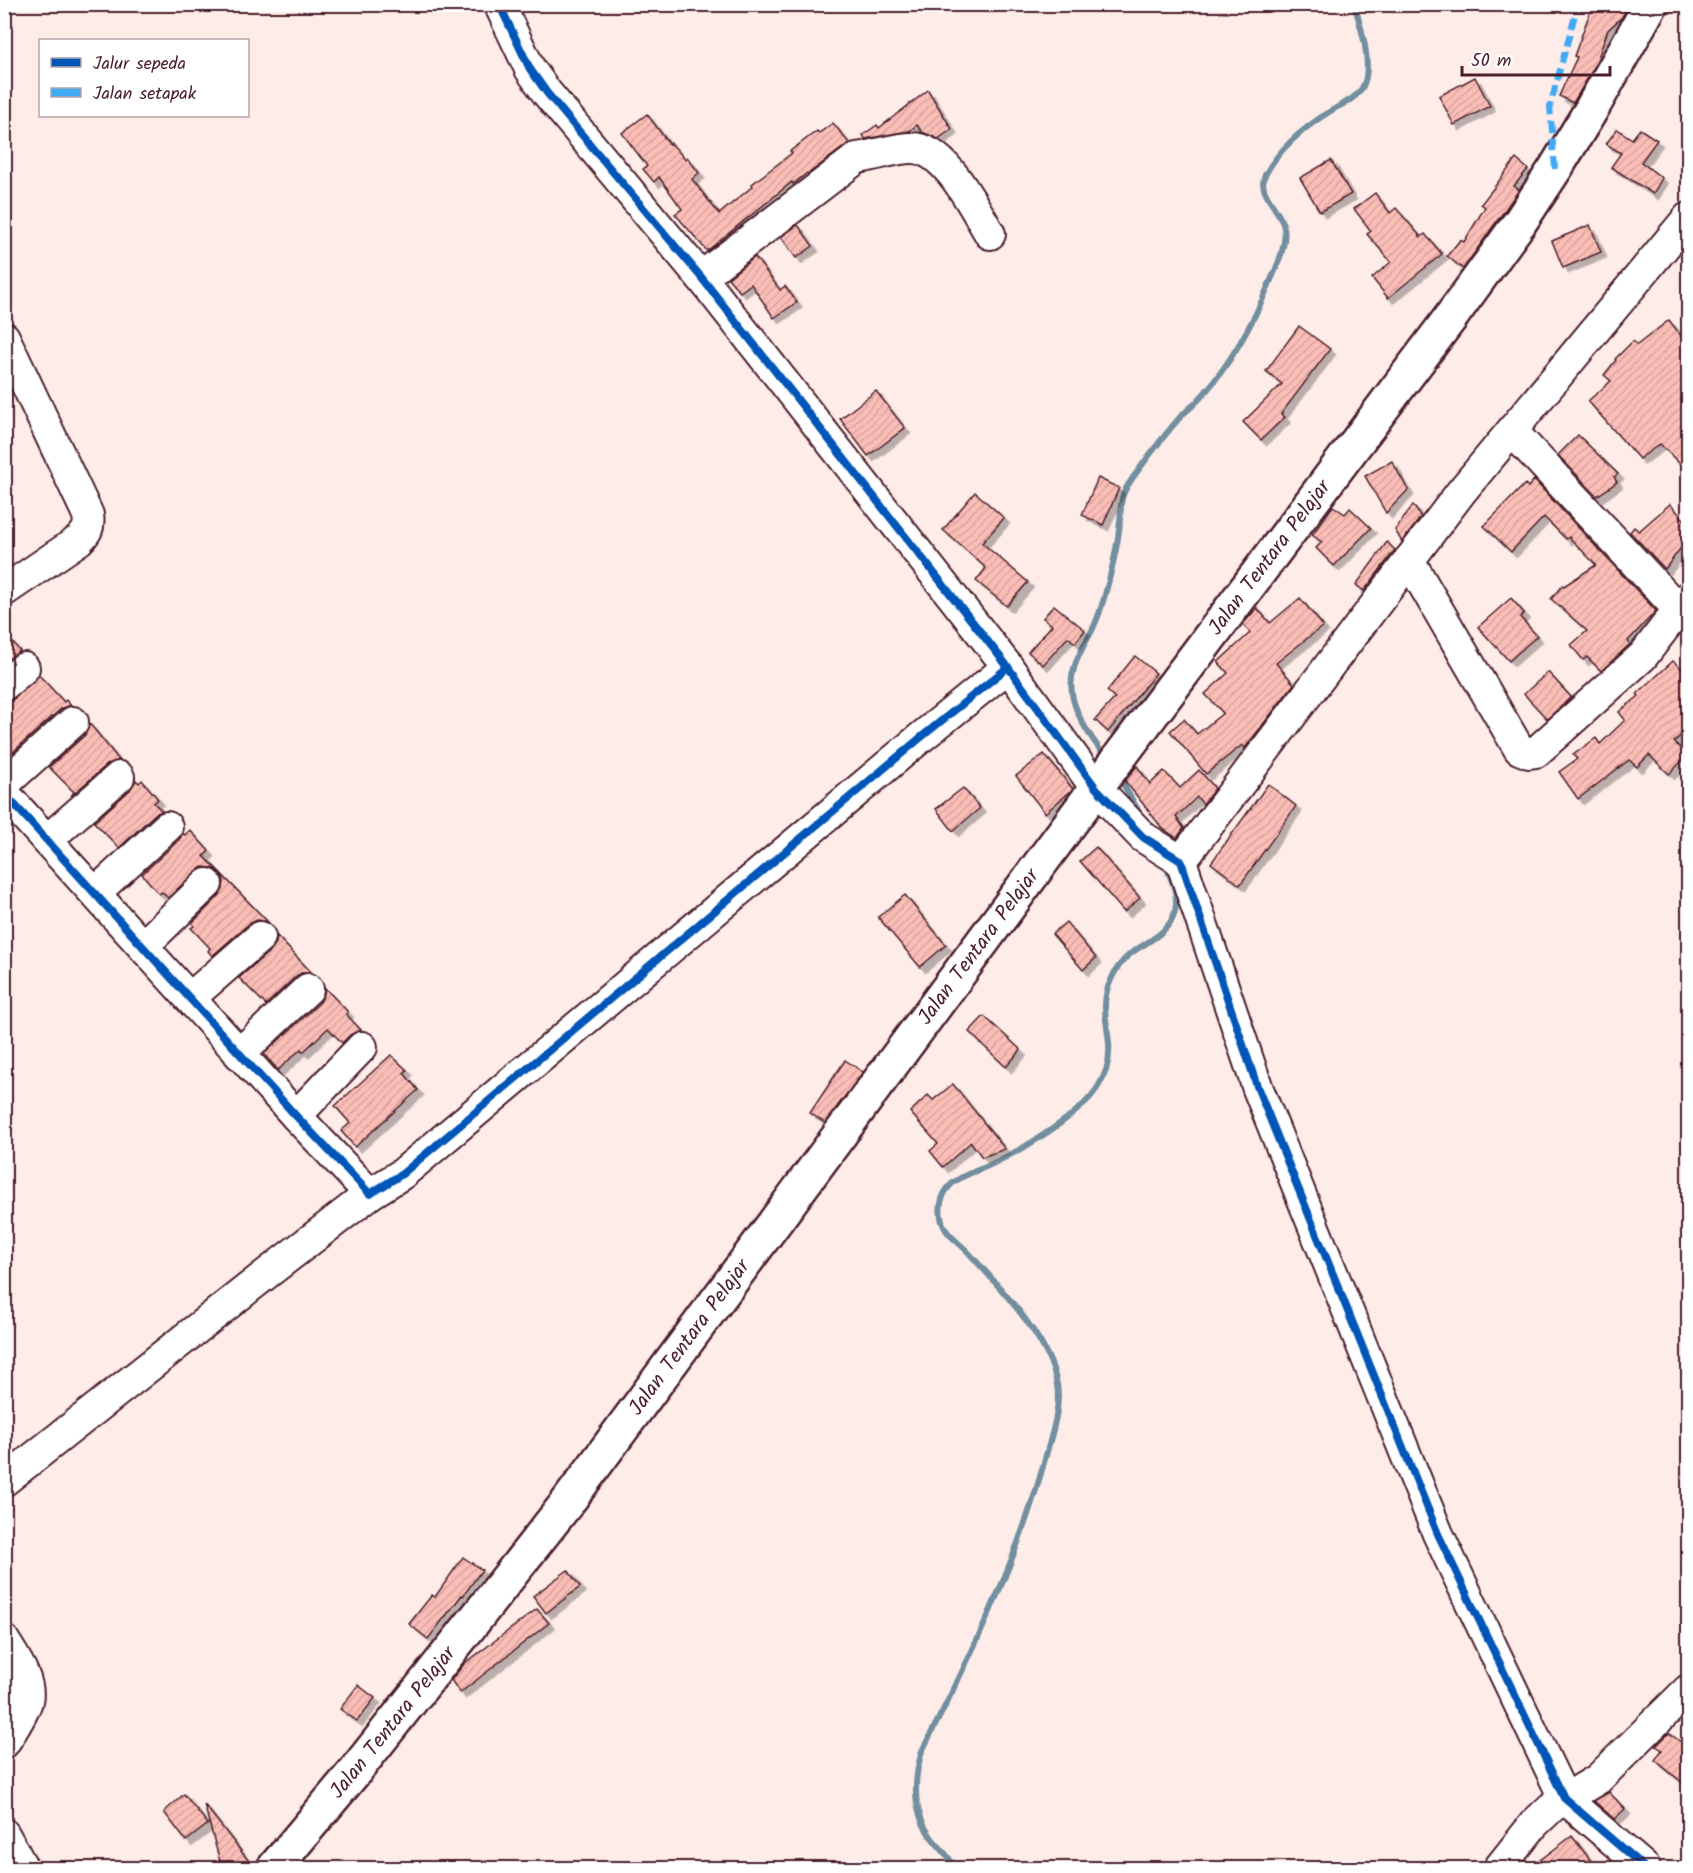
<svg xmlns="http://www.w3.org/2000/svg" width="1693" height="1873" font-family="Kalam,sans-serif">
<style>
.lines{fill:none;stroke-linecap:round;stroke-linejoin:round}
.stream{stroke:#728f9f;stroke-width:6}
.building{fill:url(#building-hatch);stroke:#4a1f2b;stroke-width:1.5;filter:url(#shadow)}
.minor-casing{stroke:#4a1f2b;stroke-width:34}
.highway-casing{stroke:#4a1f2b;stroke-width:38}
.minor{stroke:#fff;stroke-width:30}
.highway{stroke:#fff;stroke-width:33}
.quiet{stroke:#3fa9f5;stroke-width:6;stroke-dasharray:12 6;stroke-linecap:butt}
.cycleway-casing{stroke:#fff;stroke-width:11}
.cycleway{stroke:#0057b8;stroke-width:8}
.labels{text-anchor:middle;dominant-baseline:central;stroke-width:6;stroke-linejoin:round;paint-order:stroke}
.street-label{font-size:21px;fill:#4a1f2b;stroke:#fff}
</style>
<defs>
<pattern id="building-hatch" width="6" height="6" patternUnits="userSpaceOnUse" patternTransform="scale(1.5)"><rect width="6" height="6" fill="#fabeb6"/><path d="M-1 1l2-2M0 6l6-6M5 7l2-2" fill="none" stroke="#d8a39d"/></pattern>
<filter id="shadow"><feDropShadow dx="5.5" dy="5.5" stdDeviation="0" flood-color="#0004"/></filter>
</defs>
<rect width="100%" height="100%" fill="#feece9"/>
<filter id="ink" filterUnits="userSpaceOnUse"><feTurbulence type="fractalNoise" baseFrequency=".0167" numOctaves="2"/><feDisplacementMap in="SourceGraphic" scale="12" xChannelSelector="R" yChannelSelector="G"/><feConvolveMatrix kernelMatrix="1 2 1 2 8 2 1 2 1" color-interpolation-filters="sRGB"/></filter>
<g filter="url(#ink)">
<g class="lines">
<g class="stream">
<path d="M1106,758C1093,740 1079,722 1073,699C1067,675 1078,656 1089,636C1099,619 1104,598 1109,580C1114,561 1118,542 1120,522C1121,514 1120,503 1123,495C1126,486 1134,476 1140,468C1153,450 1167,432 1182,415C1189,409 1196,403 1202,396C1232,362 1254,321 1271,280C1278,265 1287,244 1284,228C1281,209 1256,193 1265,175C1279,149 1305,127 1329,112C1340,105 1355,100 1362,88C1374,68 1361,26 1354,4"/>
<polyline points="1119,777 1142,817"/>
<path d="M955,1868C950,1857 940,1848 932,1838C912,1812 913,1781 922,1751C971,1657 1017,1562 1045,1459C1051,1436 1061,1409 1057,1385C1050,1339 1000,1288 969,1253C962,1245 952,1239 946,1230C940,1221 939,1209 942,1199C945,1190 951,1183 959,1179C968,1173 979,1170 988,1166C1014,1154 1039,1139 1062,1122C1089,1103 1112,1079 1109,1043C1107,1020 1100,1002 1111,980C1115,970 1122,961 1130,954C1146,942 1170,933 1175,911C1179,894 1171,879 1165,864"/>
</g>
</g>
<g class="building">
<polygon points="1593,4 1629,4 1622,17 1608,30 1595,66 1573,103 1559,96 1577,57 1574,56"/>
<polygon points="1475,77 1490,106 1454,125 1439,96"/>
<polygon points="928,90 952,129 938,139 922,132 917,125 909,131 865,139 863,135 877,125 879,128"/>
<polygon points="647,114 670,145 671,143 685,159 687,157 699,173 692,179 719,214 753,186 752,184 792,153 790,151 817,131 819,133 833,123 849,143 808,174 807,173 793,184 792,182 707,251 675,214 682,209 659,177 654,182 643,169 647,166 622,133"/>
<polygon points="1617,129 1632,139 1640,129 1657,140 1641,162 1662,178 1653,194 1611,167 1621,153 1606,144"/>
<polygon points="1516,159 1528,169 1514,186 1519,190 1463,269 1447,256 1460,240 1464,242 1485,207 1481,204"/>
<polygon points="1331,160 1351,194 1320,212 1300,178"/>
<polygon points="1375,193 1390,213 1396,208 1421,237 1425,234 1442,254 1388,298 1372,278 1391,262 1367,234 1371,231 1354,209"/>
<polygon points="798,225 813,246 796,258 781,237"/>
<polygon points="1590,225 1601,252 1563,268 1552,241"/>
<polygon points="755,257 780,290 785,286 797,302 774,318 751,284 740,292 728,278"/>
<polygon points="1669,320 1689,346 1689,473 1660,444 1639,459 1588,401 1611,381 1604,375 1616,360 1615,359 1633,341 1637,345"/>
<polygon points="1299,326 1330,349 1281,414 1285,417 1261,440 1243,422 1282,384 1266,371"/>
<polygon points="876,391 905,428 868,456 840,419"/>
<polygon points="1578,435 1618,474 1614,477 1617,482 1597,496 1558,455"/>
<polygon points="1392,461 1408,490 1386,513 1365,476"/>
<polygon points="1098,478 1119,488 1103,525 1082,515"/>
<polygon points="1534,480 1656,611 1628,641 1630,644 1601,671 1587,657 1583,660 1571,645 1587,631 1551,599 1563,585 1564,586 1596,565 1569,537 1566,539 1544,517 1511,552 1484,526 1525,484 1528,487"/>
<polygon points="975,492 1004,518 982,543 1028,582 1007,606 976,581 986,568 943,530"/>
<polygon points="1670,504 1689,525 1689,537 1665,569 1630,532 1634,527 1639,531"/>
<polygon points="1413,505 1421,517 1402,542 1395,530"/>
<polygon points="1333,506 1345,514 1350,508 1371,528 1334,566 1316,548 1322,542 1312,535"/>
<polygon points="1387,542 1395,550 1364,591 1356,585"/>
<polygon points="1300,598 1323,626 1276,663 1294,684 1245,748 1242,745 1206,774 1170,731 1184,719 1197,734 1223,713 1205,694 1228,673 1218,662 1250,633 1243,624 1257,608 1270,623"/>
<polygon points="1511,598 1524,613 1520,617 1537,636 1509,661 1478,627"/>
<polygon points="1054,605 1085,630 1075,643 1068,637 1043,665 1028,652 1052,625 1043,618"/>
<polygon points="4,633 20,651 4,662"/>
<polygon points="1135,656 1156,673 1108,732 1095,720 1115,698 1107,691"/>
<polygon points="1673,661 1689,675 1689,727 1674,742 1688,755 1669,774 1649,755 1637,767 1629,760 1578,799 1559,772 1577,759 1573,755 1596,738 1600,744 1625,720 1619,712 1639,696 1637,694"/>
<polygon points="1548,672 1571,697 1547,719 1524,694"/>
<polygon points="39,675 64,702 66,700 71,705 61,709 4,760 4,702 15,698"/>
<polygon points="90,724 119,760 108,764 71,796 74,792 49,767 85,735"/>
<polygon points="1044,754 1073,789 1045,813 1016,776"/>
<polygon points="1137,766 1150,784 1164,771 1180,788 1199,770 1215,788 1203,804 1197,797 1176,817 1184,828 1177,838 1162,828 1125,781"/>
<polygon points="136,780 139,783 142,780 158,799 154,803 162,811 155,814 119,848 94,822 130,790"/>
<polygon points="1268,784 1296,806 1240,885 1211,863"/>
<polygon points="963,788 980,808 953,831 936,809"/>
<polygon points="190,830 209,851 204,856 268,922 257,920 249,924 212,956 208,951 210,948 191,928 194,926 192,923 219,896 223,889 224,880 220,872 212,868 202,867 195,872 168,898 162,892 159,894 142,874 179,840 183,833 185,835"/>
<polygon points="1096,847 1140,898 1124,912 1080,861"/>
<polygon points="905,895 946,945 920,967 878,917"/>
<polygon points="1066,922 1096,958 1083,970 1052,934"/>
<polygon points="277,936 311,972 303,972 296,976 266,1005 239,978 271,950 276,943"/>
<polygon points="325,988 348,1012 346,1014 361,1030 350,1035 342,1043 328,1028 303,1052 301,1049 278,1070 264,1054 320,1002 324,994"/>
<polygon points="984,1016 1021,1050 1006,1067 969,1032"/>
<polygon points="391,1055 407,1070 404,1073 418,1090 355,1147 341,1131 350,1123 335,1106"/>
<polygon points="845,1060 863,1072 825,1123 810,1113"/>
<polygon points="953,1084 1005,1149 982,1157 971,1142 943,1167 930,1151 938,1144 910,1112 928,1095 933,1100"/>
<polygon points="463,1557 482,1570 463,1596 462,1595 428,1639 409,1624 432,1595 435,1597"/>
<polygon points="568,1570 580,1587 546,1613 533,1596"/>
<polygon points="537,1609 549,1623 460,1693 451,1680 464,1664"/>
<polygon points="358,1685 375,1698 357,1721 340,1709"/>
<polygon points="1669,1733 1689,1748 1689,1788 1655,1760 1662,1750 1656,1746"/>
<polygon points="1609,1792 1625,1809 1614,1819 1594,1801"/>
<polygon points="184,1794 208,1824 186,1841 164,1812"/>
<polygon points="204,1804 255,1869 222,1869"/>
<polygon points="1572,1836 1597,1869 1528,1869"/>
</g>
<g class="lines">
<defs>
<g id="minor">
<polyline points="499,4 530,69 547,93 701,277 1008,667 1096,788 1143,837 1181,861 1258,1089 1438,1534 1564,1798 1645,1868"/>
<path d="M701,277L857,158C875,156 893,148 912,148C946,148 974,208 990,234"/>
<path d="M4,337L88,515C90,527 87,532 79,540L4,591"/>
<polyline points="1512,431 1679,610"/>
<polyline points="1409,560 1519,749 1529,753 1536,752 1643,656 1688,597"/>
<polyline points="4,685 24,668"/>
<polyline points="4,784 73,722"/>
<polyline points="4,793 296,1116 370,1194 402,1174 919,739 1008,667"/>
<polyline points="47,840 119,777"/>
<polyline points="1181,861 1461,492 1688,218"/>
<polyline points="95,893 167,827"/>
<polyline points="143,946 207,884"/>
<polyline points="190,998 260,937"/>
<polyline points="239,1054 308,989"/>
<polyline points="296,1116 362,1047"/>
<polyline points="4,1481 265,1275 370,1194"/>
<path d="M4,1640C14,1657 32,1681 27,1701C23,1715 12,1730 4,1743"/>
<polyline points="4,1834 23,1868"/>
<polyline points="1499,1868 1534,1824 1552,1807 1598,1779 1688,1690"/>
</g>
<g id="highway">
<path id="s1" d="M274,1868L356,1770L567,1503L1103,779L1451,317L1520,222L1555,169L1591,110L1651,4"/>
</g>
</defs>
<use href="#minor" class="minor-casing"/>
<use href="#highway" class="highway-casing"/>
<use href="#minor" class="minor"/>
<use href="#highway" class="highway"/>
<polyline class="quiet" points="1555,169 1550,106 1578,4"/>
<defs>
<g id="cycleway">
<polyline points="499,4 530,69 547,93 701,277 1008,667 1096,788 1143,837 1181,861 1258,1089 1438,1534 1564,1798 1645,1868"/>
<polyline points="4,793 296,1116 370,1194 402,1174 919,739 1008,667"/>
</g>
</defs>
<use href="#cycleway" class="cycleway-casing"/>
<use href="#cycleway" class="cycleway"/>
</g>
</g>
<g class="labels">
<g class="street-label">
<text stroke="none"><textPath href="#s1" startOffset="1646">Jalan Tentara Pelajar</textPath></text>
<text stroke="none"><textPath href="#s1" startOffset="1160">Jalan Tentara Pelajar</textPath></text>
<text stroke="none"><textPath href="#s1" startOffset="674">Jalan Tentara Pelajar</textPath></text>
<text stroke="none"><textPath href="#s1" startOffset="188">Jalan Tentara Pelajar</textPath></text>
</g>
</g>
<rect width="1693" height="1873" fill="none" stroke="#fff" stroke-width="24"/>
<rect x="12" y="12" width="1669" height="1849" fill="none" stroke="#4a1f2b" stroke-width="2" filter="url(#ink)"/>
<rect x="39" y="39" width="210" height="78" fill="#ffffff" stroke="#b7a5aa" stroke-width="1.5"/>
<rect x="51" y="58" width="30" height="9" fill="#0057b8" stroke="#b7a5aa" stroke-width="1.5"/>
<text x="93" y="69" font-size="18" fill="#4a1f2b">Jalur sepeda</text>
<rect x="51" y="88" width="30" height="9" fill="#3fa9f5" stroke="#b7a5aa" stroke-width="1.5"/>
<text x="93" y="99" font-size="18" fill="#4a1f2b">Jalan setapak</text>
<path d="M1462 66v9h148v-9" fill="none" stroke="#4a1f2b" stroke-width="3"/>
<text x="1471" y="66" font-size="18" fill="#4a1f2b" stroke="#ffffff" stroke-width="4.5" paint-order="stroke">50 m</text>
</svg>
